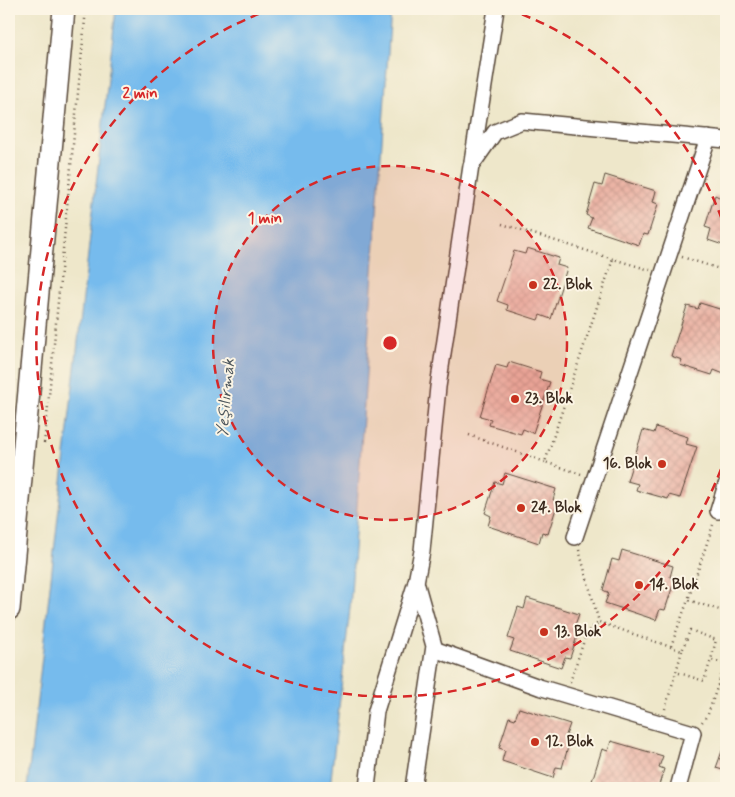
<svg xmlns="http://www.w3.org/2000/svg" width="735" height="797" font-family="Mynerve,sans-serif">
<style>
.water{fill:#76bbed;stroke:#587286}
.building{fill:url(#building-cross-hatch)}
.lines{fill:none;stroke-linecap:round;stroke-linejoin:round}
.street-casing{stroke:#564638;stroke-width:18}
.secondary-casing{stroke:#564638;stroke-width:24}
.path{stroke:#564638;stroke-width:2.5;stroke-dasharray:1 4;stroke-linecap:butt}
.street{stroke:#fff;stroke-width:15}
.secondary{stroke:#fff;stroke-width:21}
.ring{fill:none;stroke:#d62828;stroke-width:2.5;stroke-dasharray:9 6}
.poi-dot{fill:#c8321e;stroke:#fcf5e5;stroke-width:2}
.labels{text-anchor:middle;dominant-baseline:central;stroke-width:4;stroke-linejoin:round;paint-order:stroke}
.poi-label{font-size:15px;font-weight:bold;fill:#3b2a1e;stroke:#fcf5e5;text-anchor:start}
.water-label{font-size:16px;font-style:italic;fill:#4d565c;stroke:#fcf5e5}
.centre{fill:#d62828;stroke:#fcf5e5;stroke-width:2.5}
.ring-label{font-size:15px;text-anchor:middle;font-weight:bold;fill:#d62828;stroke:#fcf5e5;stroke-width:4;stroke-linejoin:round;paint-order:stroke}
</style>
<defs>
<pattern id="building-cross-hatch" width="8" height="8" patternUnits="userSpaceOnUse" patternTransform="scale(1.25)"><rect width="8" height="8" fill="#ebb4a5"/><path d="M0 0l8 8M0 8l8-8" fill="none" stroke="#ca9b8e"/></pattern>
</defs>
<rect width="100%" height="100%" fill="#fcf5e5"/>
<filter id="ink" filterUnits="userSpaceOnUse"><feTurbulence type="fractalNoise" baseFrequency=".02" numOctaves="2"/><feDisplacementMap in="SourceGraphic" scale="10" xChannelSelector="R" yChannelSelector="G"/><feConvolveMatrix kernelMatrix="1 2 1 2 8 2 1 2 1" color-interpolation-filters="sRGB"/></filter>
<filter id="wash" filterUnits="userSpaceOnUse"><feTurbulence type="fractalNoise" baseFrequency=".0096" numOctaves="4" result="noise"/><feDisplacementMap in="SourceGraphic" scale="20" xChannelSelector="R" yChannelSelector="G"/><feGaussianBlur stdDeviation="1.12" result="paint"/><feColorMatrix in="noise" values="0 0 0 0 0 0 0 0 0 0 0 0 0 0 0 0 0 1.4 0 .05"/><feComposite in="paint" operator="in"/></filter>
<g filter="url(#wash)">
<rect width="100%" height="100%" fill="#eee7ca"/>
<polygon class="water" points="116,9 391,9 350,608 330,788 27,788"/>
<g id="blocks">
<g class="building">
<polygon points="605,175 656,191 653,202 658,204 648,235 643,234 639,245 588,228 592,218 586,215 595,184 602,186"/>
<polygon points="725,187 726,187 726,246 708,240 711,229 705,227 715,195 721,198"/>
<polygon points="527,248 559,258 557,265 567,268 551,319 540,315 538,320 507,310 508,305 497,301 514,251 525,254"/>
<polygon points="700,303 726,311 726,368 724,374 714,370 712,375 680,365 682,360 671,356 687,306 698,309"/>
<polygon points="509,362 541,372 539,379 550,382 533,433 523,429 521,434 489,425 491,419 480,416 496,365 507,368"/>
<polygon points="656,427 688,437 686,444 697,447 680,498 669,495 668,499 636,490 638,484 627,481 643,430 654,433"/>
<polygon points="505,473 556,489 553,500 558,502 548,534 542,532 539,543 488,526 491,516 485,513 495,482 502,484"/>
<polygon points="622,550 673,566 670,577 675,579 665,610 660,609 656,620 605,603 609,593 603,590 612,559 619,561"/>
<polygon points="527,598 579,614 575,625 580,627 570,658 565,657 561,668 510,651 514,640 508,638 518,607 524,609"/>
<polygon points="519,708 570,724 566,735 571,737 562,768 556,767 553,778 502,761 505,750 499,748 509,717 515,719"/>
<polygon points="726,740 726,771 716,768"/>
<polygon points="611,741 663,756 659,767 664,769 658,788 596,788 598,783 592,781 602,749 608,751"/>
</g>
</g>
</g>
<g filter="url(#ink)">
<use href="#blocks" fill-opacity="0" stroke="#564638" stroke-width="1"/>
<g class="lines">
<defs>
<g id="street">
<polyline points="472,162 496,9"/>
<polyline points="718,511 726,485"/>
<polyline points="575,537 708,138"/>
<polyline points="434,649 539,687 693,733 678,788"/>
<polyline points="367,788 376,711 416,582 422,551 438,387 471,166 495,132 522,121 726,140"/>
<polyline points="413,788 434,646 416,582"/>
</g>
<polyline id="secondary" points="9,609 64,9"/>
</defs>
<use href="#street" class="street-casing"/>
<use href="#secondary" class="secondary-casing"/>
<g class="path">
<polyline points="502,224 613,259"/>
<polyline points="682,257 726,271"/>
<polyline points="469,435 545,462"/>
<polyline points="44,443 46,427 86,9"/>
<polyline points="581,474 545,462 613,259 650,270"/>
<polyline points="713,525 688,600 726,612"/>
<polyline points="579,550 599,622 682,651 690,630 716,640 711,660 726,664"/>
<polyline points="9,632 10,625"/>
<polyline points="671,646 688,600"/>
<polyline points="682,651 676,672 704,681 711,660"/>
<polyline points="570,682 587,632 599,622"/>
<polyline points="718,685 726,688"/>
<polyline points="665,709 676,672"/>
<polyline points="702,722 708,714 725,664"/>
</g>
<use href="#street" class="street"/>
<use href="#secondary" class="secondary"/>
</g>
</g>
<circle cx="390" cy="343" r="177" fill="#d62828" fill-opacity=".12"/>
<g class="ring">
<circle cx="390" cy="343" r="177"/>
<path d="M726 455A354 354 0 1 1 272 9M508 9A354 354 0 0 1 726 231"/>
</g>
<g class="poi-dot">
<circle cx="533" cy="285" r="5"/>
<circle cx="515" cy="399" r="5"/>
<circle cx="662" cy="464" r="5"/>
<circle cx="521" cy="508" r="5"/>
<circle cx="639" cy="585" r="5"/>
<circle cx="544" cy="632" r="5"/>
<circle cx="535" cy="742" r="5"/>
</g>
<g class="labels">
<g class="poi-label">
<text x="543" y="285">22. Blok</text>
<text x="525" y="399">23. Blok</text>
<text x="652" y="464" text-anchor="end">16. Blok</text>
<text x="531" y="508">24. Blok</text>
<text x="649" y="585">14. Blok</text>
<text x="554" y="632">13. Blok</text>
<text x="545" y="742">12. Blok</text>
</g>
<g class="water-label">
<text transform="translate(226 398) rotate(-85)">Yeşilırmak</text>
</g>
</g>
<circle cx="390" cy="343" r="8" class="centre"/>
<g class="ring-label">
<text x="140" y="98">2 min</text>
<text x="265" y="223">1 min</text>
</g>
<rect width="735" height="797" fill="none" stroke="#fcf5e5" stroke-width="30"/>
</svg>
